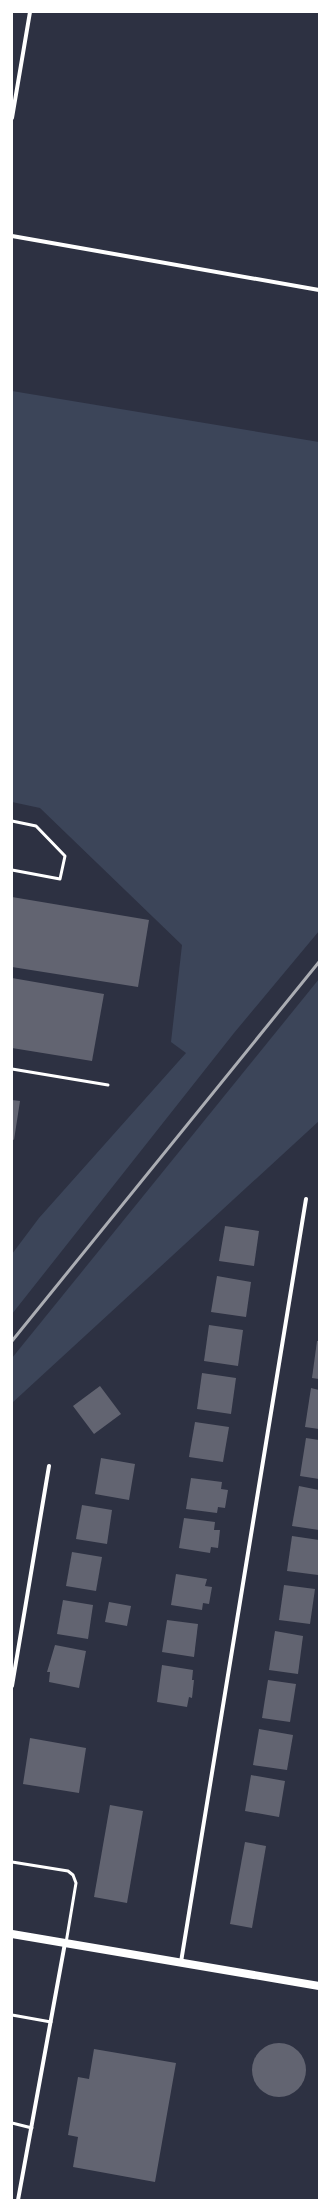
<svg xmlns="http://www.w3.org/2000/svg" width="331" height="2212" font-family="Rubik,sans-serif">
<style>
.green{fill:#3c4559}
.building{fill:#626471}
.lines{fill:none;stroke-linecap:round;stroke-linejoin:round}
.service{stroke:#fff;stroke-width:3}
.minor{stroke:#fff;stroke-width:4}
.secondary{stroke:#fff;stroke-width:8}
.rail{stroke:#abadb3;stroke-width:3}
</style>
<rect width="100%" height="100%" fill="#2d3142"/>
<g class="green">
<polygon points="12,391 319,442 319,931 234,1033 12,1314 12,1254 39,1218 186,1053 171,1042 182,945 40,808 12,802"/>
<polygon points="319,979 319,1121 12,1403 12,1358"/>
</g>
<g class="building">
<polygon points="12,897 149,920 138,987 12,967"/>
<polygon points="12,978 104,994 92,1061 12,1048"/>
<polygon points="12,1100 20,1101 14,1140 12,1139"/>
<polygon points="225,1226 259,1231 254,1266 219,1261"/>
<polygon points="217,1276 251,1282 246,1317 211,1312"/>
<polygon points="209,1325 243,1330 238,1366 204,1361"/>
<polygon points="317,1341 319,1341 319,1379 312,1378"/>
<polygon points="202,1373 236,1378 231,1414 197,1409"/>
<polygon points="100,1386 121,1414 94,1434 73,1406"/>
<polygon points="311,1388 319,1390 319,1429 305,1427"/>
<polygon points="195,1422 229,1427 223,1462 189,1457"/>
<polygon points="306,1438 319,1440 319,1479 300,1476"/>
<polygon points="101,1458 135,1464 129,1500 95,1494"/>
<polygon points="191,1478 222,1482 221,1489 228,1490 225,1508 218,1507 217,1513 186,1509"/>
<polygon points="299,1486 319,1490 319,1530 292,1526"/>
<polygon points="82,1505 112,1510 107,1544 76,1539"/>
<polygon points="184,1518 215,1522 214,1530 220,1530 218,1548 211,1547 210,1553 179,1548"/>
<polygon points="292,1536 319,1540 318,1575 287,1571"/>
<polygon points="72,1552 102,1557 96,1591 66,1586"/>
<polygon points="176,1574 207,1579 205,1586 212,1587 209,1604 203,1603 202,1610 171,1605"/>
<polygon points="284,1585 315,1589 310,1624 279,1620"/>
<polygon points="63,1600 93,1605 88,1639 57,1634"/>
<polygon points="109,1602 131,1606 127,1626 105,1622"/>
<polygon points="167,1620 198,1624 194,1657 162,1652"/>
<polygon points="275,1631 303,1636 298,1674 269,1670"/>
<polygon points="55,1645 86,1651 79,1688 49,1682 50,1672 47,1672"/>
<polygon points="162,1665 193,1670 192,1680 194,1680 192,1698 189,1697 187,1707 157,1702"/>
<polygon points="268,1680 296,1684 290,1722 262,1718"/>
<polygon points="259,1729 293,1735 287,1770 253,1765"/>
<polygon points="30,1738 86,1748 79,1793 23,1784"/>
<polygon points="251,1775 285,1781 279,1817 245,1811"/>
<polygon points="110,1805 143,1811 127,1903 94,1897"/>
<polygon points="245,1842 266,1846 252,1928 230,1924"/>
<circle cx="279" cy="2070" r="27"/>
<polygon points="94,2049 176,2063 155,2182 73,2167 78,2137 68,2135 78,2077 89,2079"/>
</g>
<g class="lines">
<g class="service">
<polyline points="12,821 36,826 65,856 60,879 12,870"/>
<polyline points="12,1069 108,1085"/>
<polyline points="12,1862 68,1871 73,1875 76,1883 66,1943"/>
<polyline points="12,2015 51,2022"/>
<polyline points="12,2123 32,2128"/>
</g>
<g class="minor">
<polyline points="12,118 30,12"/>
<polyline points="12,236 319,290"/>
<polyline points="12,1686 49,1466"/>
<polyline points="181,1962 306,1199"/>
<polyline points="18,2200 65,1943"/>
</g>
<polyline class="secondary" points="12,1934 319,1986"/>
<polyline class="rail" points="12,1341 319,962"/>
</g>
<rect width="331" height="2212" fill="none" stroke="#ffffff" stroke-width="26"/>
</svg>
